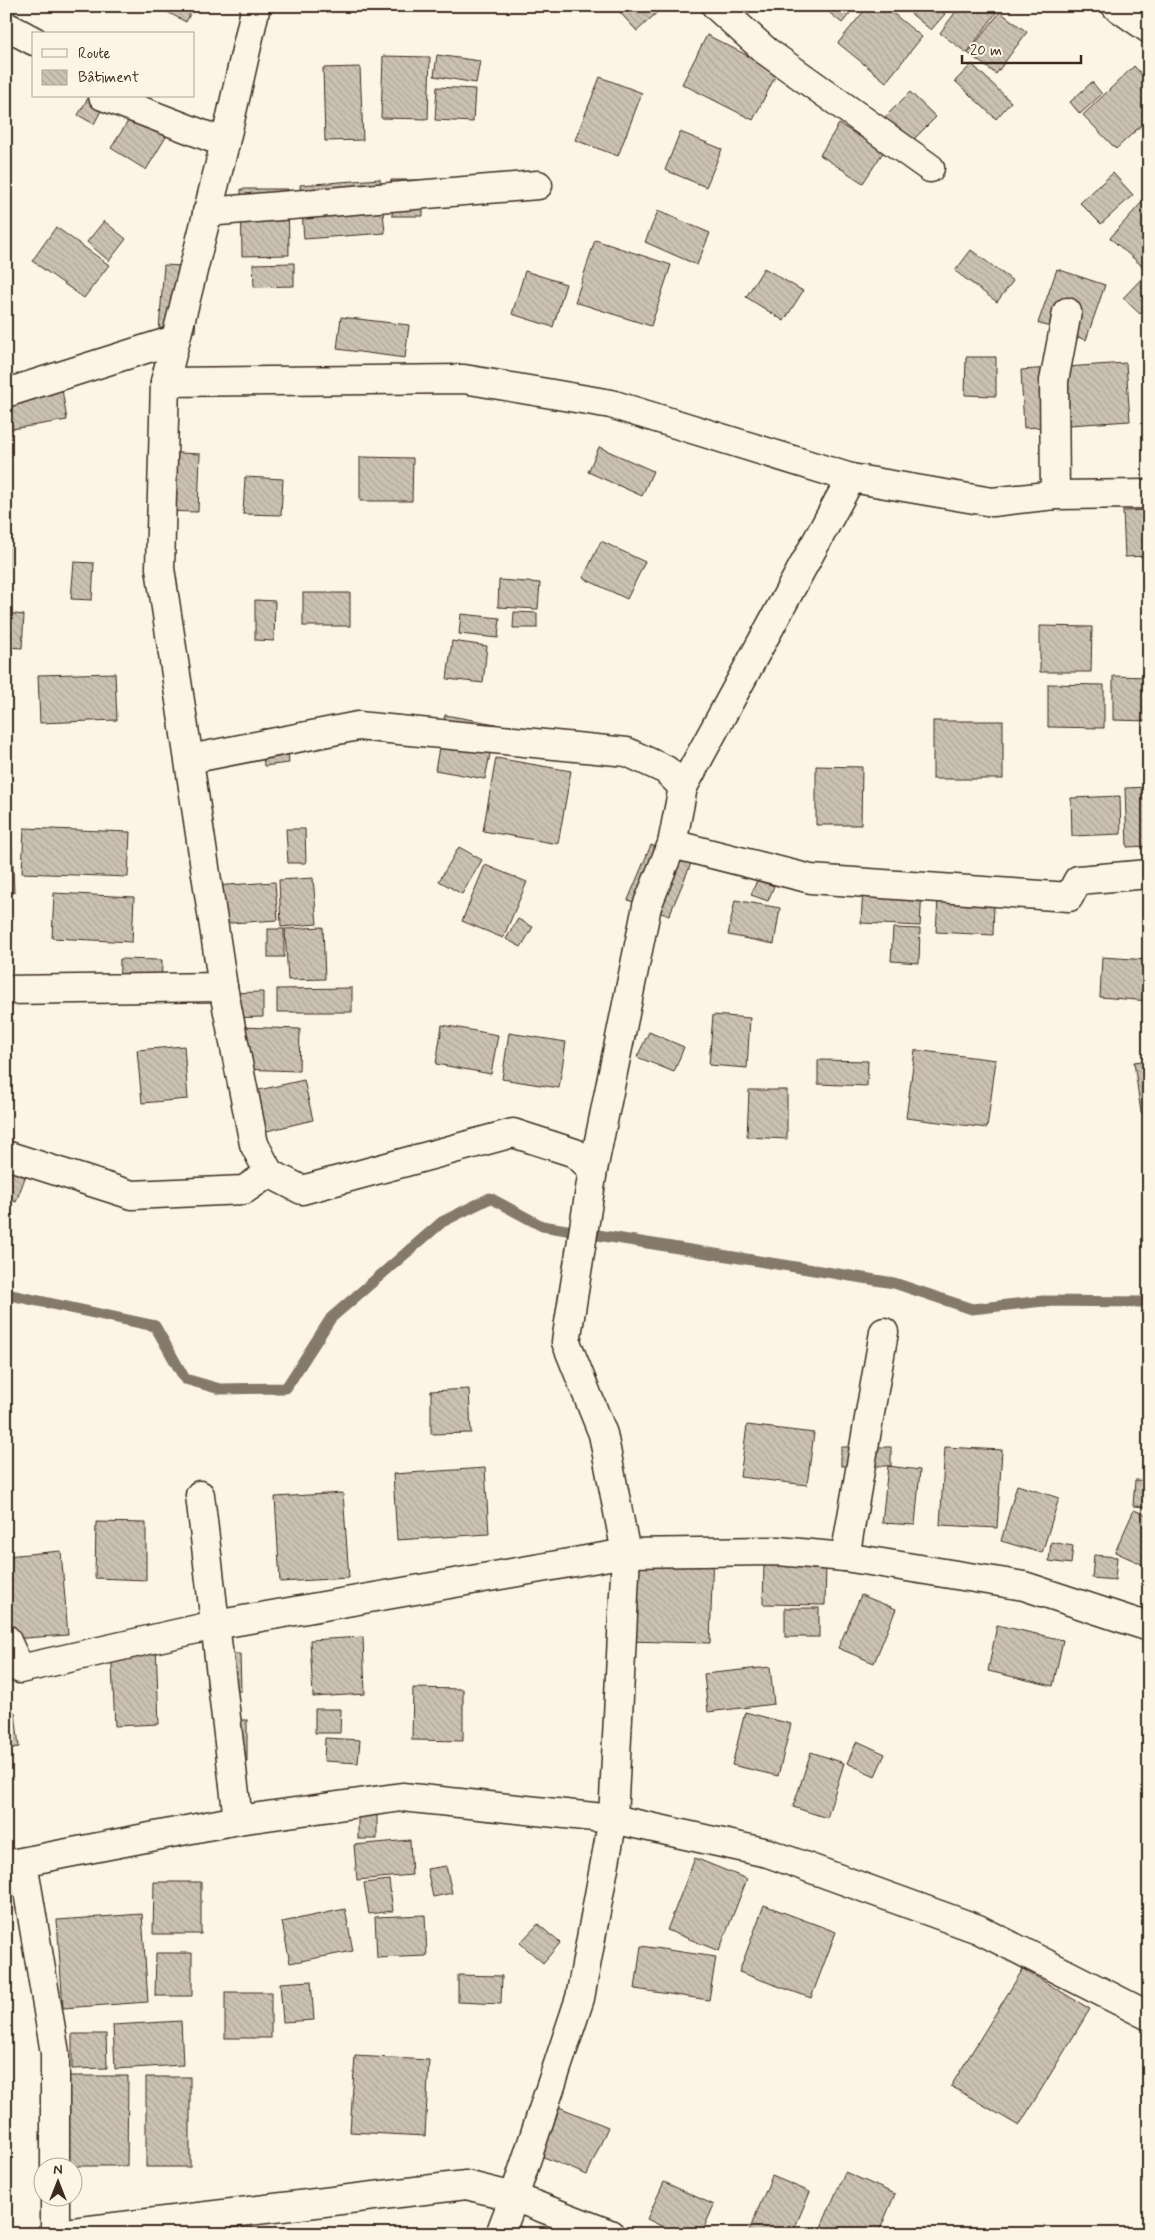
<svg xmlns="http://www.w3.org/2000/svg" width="1155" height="2240" font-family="Mynerve,sans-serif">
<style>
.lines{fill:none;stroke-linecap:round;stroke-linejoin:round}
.stream{stroke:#85796b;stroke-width:11}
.building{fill:url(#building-back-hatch);stroke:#3b2a1e}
.minor-casing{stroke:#3b2a1e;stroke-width:31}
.minor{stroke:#fcf5e5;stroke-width:28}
</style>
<defs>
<pattern id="building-back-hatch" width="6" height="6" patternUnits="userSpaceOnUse" patternTransform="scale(1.25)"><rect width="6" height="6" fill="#ccc2b3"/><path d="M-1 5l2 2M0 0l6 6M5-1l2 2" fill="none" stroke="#b0a79a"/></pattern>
</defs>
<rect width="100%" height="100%" fill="#fcf5e5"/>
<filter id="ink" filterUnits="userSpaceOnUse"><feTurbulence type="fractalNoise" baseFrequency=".02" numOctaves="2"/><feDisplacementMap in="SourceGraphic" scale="10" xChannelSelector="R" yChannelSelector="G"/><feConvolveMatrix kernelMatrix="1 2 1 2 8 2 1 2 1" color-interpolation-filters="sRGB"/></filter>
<g filter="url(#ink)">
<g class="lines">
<polyline class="stream" points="6,1294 155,1326 185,1379 220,1389 286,1388 331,1318 442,1222 490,1198 542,1226 894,1283 972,1309 1043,1301 1142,1302 1149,1300"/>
</g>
<g class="building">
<polygon points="156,6 194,6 186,22"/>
<polygon points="614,6 664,6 637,31"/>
<polygon points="829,6 856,6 842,23 826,10"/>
<polygon points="868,6 884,6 922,37 886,82 838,43"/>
<polygon points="906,6 936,6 945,14 931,30 904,8"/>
<polygon points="960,6 1001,6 967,53 940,33"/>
<polygon points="1000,12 1027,32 996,74 968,53"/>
<polygon points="707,35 778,71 753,120 682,84"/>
<polygon points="437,55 480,61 476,83 434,76"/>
<polygon points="383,56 430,57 428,119 381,118"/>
<polygon points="1149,63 1149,76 1142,70"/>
<polygon points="972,64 1011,102 996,119 955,81"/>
<polygon points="1134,66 1149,82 1149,118 1116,149 1083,115"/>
<polygon points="360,67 363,140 325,141 323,68"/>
<polygon points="600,77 642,93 618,156 575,140"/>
<polygon points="1092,82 1102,94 1080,114 1070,102"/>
<polygon points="437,87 475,89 473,122 435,120"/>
<polygon points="910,92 936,117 909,144 883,119"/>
<polygon points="88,98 103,107 94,124 78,115"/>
<polygon points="132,115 166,137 146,170 111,148"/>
<polygon points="839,124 884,151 863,183 820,155"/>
<polygon points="680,132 722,149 706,187 665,170"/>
<polygon points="1113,173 1133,195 1101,224 1080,203"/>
<polygon points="380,179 385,233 304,239 300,185"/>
<polygon points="391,180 423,180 423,216 392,216"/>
<polygon points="241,189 288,189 289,255 242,256"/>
<polygon points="1142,202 1149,208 1149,272 1110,238"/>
<polygon points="658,211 710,233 697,265 645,242"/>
<polygon points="104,221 126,239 109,261 87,242"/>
<polygon points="56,227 109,265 84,298 32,261"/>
<polygon points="595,240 671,265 651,326 575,302"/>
<polygon points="971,250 1013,281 997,302 955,271"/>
<polygon points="294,263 294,286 254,287 253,264"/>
<polygon points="164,265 199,267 195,332 159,330"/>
<polygon points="764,268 803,291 784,321 746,297"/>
<polygon points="1057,269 1105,285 1086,340 1038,323"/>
<polygon points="525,271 566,284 553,327 512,314"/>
<polygon points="1144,276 1149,280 1149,304 1140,314 1123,298"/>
<polygon points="341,317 409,325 405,358 337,349"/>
<polygon points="966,357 996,357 996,396 965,395"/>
<polygon points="1126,363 1130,421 1024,428 1021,370"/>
<polygon points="60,377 67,420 6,430 6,386"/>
<polygon points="599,447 653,471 642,496 588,472"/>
<polygon points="159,452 200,454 198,512 157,511"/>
<polygon points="360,457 413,458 412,501 360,501"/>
<polygon points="245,477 283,479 281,515 243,514"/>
<polygon points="1149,510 1149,556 1125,557 1123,511"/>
<polygon points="601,541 645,562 627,599 583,578"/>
<rect x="6" y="547" width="3" height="60"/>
<polygon points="74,562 94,563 92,600 71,599"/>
<polygon points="499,580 540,583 538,609 498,607"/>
<rect x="303" y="593" width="47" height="33"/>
<polygon points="255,600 275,601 274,641 255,640"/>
<polygon points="514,612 537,613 537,628 513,628"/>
<polygon points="6,613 24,615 22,648 6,647"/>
<polygon points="461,614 500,618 498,638 459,634"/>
<polygon points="1040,626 1092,627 1091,672 1040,672"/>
<polygon points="452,641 487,646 483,683 447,679"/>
<polygon points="115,673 117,720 40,723 38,675"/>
<polygon points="1113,676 1149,677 1149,721 1113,720"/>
<polygon points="1048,684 1104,685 1104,728 1048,727"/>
<polygon points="445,715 496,724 485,779 435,770"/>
<rect x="933" y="721" width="70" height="58"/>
<polygon points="286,727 289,763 264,766 261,729"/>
<polygon points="496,758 571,771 558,844 483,831"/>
<polygon points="816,766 862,767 861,825 816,825"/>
<polygon points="1149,787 1149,846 1127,847 1125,788"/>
<polygon points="1120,796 1121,834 1072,836 1071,798"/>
<polygon points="24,828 130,832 128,877 22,873"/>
<polygon points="286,829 305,829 306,863 288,863"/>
<polygon points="6,842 12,842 14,893 6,893"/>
<polygon points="651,845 692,861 669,916 628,900"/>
<polygon points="459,847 482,860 462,894 439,881"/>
<polygon points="485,865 527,882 503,938 462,921"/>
<polygon points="313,878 317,924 281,927 279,880"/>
<polygon points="757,880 774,886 768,901 751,895"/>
<polygon points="275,882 278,920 200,925 197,887"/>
<polygon points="863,887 922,890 920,926 861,923"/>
<polygon points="54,893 134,897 132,942 52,938"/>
<polygon points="938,899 994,901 993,935 936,932"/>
<polygon points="735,900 780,908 774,944 728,935"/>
<polygon points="518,919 533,927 521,947 506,939"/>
<polygon points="323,927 325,979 288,980 285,929"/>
<polygon points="893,928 920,929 919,963 891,961"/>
<rect x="268" y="929" width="16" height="28"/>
<polygon points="1102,957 1149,960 1149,1001 1100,997"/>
<polygon points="120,959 162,960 161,1001 119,1000"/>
<polygon points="352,988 352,1012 277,1012 277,989"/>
<polygon points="263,992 263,1017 223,1018 223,993"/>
<polygon points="713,1015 750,1018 747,1068 709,1065"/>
<polygon points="442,1025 498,1035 491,1074 436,1064"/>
<polygon points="240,1027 300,1029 299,1071 239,1069"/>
<polygon points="649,1032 684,1047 674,1072 637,1057"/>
<polygon points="509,1033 566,1042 559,1088 502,1079"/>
<polygon points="184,1046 188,1099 142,1103 137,1050"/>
<polygon points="915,1050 996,1060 987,1128 906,1118"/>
<polygon points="818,1060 868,1061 867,1086 818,1084"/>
<polygon points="1149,1060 1149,1112 1141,1113 1134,1062"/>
<polygon points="304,1080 313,1120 250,1135 241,1094"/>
<polygon points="749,1090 787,1090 787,1139 747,1137"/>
<polygon points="6,1146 33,1156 16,1202 6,1199"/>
<polygon points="469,1389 471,1433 431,1434 431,1391"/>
<polygon points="747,1425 814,1433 807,1485 740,1477"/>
<rect x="841" y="1447" width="50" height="19"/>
<polygon points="945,1447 1002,1450 997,1528 940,1525"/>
<polygon points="888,1466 920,1470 915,1525 882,1523"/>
<polygon points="485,1468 489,1534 397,1540 393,1474"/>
<polygon points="1135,1480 1149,1481 1149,1507 1133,1506"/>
<polygon points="1017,1485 1059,1498 1042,1553 1001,1541"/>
<polygon points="343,1493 349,1578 280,1582 275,1497"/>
<polygon points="1134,1510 1149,1516 1148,1567 1115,1552"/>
<polygon points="96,1522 146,1523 146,1580 95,1578"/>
<polygon points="1051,1542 1073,1546 1071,1564 1049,1561"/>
<polygon points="626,1550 713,1551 710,1643 624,1641"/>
<polygon points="61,1551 68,1635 11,1639 6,1556"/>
<polygon points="1094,1555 1117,1557 1115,1580 1092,1578"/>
<polygon points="764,1563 826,1564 825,1605 763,1604"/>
<polygon points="861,1595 896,1609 874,1663 838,1648"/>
<rect x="785" y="1608" width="34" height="29"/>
<polygon points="997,1625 1063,1640 1053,1686 988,1671"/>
<polygon points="363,1637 365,1694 313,1697 310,1640"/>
<polygon points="156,1645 159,1724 115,1726 111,1646"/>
<polygon points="207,1654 240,1654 241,1691 207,1691"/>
<polygon points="770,1667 774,1704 708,1712 704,1674"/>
<polygon points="413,1688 463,1689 463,1741 412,1740"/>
<polygon points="315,1709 341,1709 340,1733 315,1733"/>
<polygon points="15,1712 19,1747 6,1749 6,1713"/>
<polygon points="745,1712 791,1724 778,1776 732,1765"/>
<rect x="220" y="1720" width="27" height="43"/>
<polygon points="325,1738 360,1740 358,1763 324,1761"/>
<polygon points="857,1741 885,1754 875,1776 847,1763"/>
<polygon points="811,1752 844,1763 827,1818 793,1807"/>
<rect x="358" y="1813" width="19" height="26"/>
<polygon points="410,1840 412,1875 357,1880 354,1845"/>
<polygon points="695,1858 747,1879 719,1951 667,1930"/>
<polygon points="446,1866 452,1893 433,1897 427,1869"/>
<polygon points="389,1880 393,1911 369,1914 364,1883"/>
<polygon points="154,1882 201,1882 201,1934 153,1934"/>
<polygon points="764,1905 836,1932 811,1998 739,1972"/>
<polygon points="345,1909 353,1951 290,1963 282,1922"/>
<polygon points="142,1914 148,2002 63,2008 57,1920"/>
<polygon points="425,1915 427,1956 377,1958 375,1917"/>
<polygon points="538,1924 560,1943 543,1963 520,1943"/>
<polygon points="641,1946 716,1957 709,2000 635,1989"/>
<polygon points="156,1953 192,1953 192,1996 155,1996"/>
<polygon points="1023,1969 1090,2009 1019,2126 951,2086"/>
<polygon points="458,1975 502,1976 501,2004 458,2002"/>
<polygon points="311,1981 314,2020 283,2022 280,1983"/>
<rect x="225" y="1992" width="46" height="46"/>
<polygon points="181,2021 183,2065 115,2069 113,2025"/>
<polygon points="72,2034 106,2034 107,2068 72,2069"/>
<polygon points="355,2056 429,2060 425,2136 350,2132"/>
<polygon points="50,2076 128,2076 127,2166 50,2166"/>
<rect x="146" y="2077" width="44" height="90"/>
<polygon points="554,2105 608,2127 587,2175 534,2153"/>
<polygon points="845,2172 895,2194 878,2234 818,2234"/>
<polygon points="772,2176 810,2192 792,2234 755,2234 749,2231"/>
<polygon points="664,2182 714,2205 701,2234 678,2234 647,2219"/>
<polygon points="500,2216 535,2234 492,2234"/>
</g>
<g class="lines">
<defs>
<g id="minor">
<polyline points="256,6 225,143 165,382 160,568 223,987 254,1144 269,1173 302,1190 513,1133 575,1153 593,1170 566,1342 603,1434 626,1553 613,1819 580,1998 514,2197 500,2234"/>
<polyline points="716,6 766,51 930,168"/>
<polyline points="1116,6 1149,29"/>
<polyline points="6,26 34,41"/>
<polyline points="103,96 225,143"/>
<polyline points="207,212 538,185"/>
<polyline points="165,382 464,379 611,404 851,478 992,502 1055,495 1149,494"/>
<polyline points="6,393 174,340"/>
<polyline points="1055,495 1054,381 1067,312"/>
<polyline points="190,759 358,726 627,752 666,770 683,787 672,844 647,906 593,1170"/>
<polyline points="683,787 851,478"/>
<polyline points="672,844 811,879 1069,897 1078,880 1149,874"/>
<polyline points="6,990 223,987"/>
<polyline points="6,1155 132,1195 244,1190 269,1173"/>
<polyline points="200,1495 238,1820"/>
<polyline points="845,1557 884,1332"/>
<polyline points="6,1639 20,1669 215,1625 626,1553 778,1551 845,1557 1024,1586 1149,1627"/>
<polyline points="23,1862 55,2053 55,2168"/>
<polyline points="6,1865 238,1820 402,1797 613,1819 768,1853 978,1929 1149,2016"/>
<polyline points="55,2198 55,2234"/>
<polyline points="56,2234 466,2185 514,2197 610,2234"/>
</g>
</defs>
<use href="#minor" class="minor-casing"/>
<use href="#minor" class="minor"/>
</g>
</g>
<rect width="1155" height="2240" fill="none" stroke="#fcf5e5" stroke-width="25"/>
<rect x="12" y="12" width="1130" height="2215" fill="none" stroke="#3b2a1e" stroke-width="2" filter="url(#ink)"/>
<rect x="32" y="32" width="162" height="65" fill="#fcf5e5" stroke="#afa495"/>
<rect x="42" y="49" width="25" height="8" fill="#fcf5e5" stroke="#afa495"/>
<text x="78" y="58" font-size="15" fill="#3b2a1e">Route</text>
<rect x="42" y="70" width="25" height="15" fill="url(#building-back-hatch)" stroke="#afa495"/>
<text x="78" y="82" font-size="15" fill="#3b2a1e">Bâtiment</text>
<g transform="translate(58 2182)"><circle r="24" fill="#fcf5e5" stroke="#afa495"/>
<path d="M0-4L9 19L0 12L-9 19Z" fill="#3b2a1e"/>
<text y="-8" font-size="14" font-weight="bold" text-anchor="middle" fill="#3b2a1e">N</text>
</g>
<path d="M962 55v8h119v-8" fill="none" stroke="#3b2a1e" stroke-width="2.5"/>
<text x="970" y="55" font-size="15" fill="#3b2a1e" stroke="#fcf5e5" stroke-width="4" paint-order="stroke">20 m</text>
</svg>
